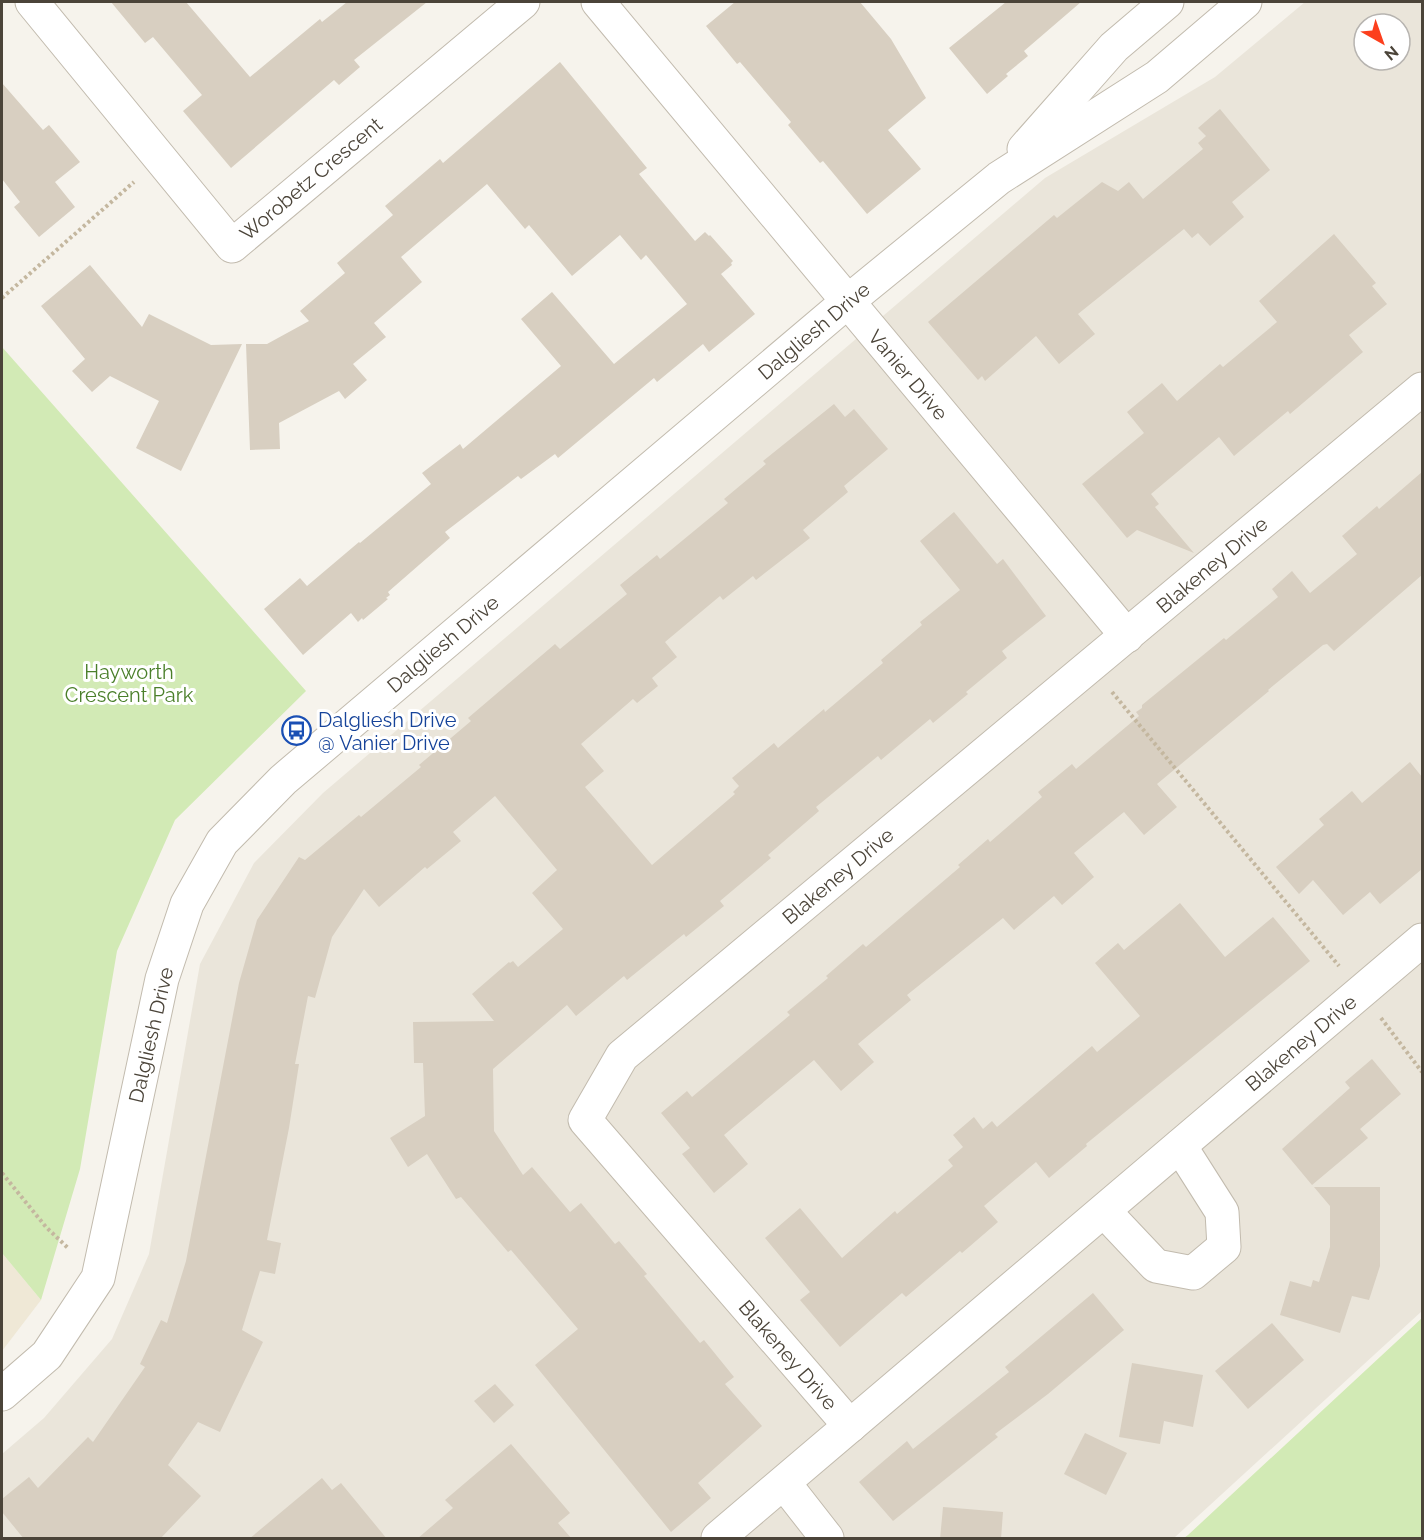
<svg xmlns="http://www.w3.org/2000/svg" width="1424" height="1540" font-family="Raleway,sans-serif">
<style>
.residential{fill:#eae5da;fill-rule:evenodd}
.education{fill:#efe8d6}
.green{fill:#d2eab5}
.building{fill:#d8cfc1}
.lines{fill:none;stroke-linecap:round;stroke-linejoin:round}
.minor-casing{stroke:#c2bbae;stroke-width:35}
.path{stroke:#c4b79f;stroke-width:4;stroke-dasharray:3 3;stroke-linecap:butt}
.minor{stroke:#fff;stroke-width:33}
.labels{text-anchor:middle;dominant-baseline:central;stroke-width:6;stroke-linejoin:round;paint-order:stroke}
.street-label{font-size:20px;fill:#4b4439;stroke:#fff}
.park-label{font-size:20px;fill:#4a7f2a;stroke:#fff}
.transit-label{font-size:20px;fill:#164399;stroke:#fff;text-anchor:start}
</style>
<rect width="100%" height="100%" fill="#f6f3ec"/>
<path class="residential" d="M1305,2H1422V1311L1174,1538H2V1454L44,1418L112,1339L149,1254L200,964L254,863L323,793L1045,178L1215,77ZM1364,24H1400V60H1364Z"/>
<polygon class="education" points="2,1253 41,1300 2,1351"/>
<g class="green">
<polygon points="2,347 306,691 175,820 117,951 80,1169 41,1300 2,1253"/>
<polygon points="1422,1318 1422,1538 1184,1538 1188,1535"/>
</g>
<g class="building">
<polygon points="111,2 186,2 250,77 320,19 322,22 347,2 427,2 354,60 360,67 339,85 334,80 231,168 183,111 202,95 153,37 145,43"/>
<polygon points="735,2 860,2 891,39 926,98 888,130 921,169 867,214 823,161 820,163 788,125 791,122 740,62 737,64 706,26"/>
<polygon points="1006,2 1081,2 1024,51 1028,56 1006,74 1008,76 987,94 949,48"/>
<polygon points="560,62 647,168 639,174 695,241 705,232 709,236 710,235 733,261 731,263 732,265 721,274 755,314 709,352 703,344 657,382 654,378 558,458 555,454 521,479 518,476 445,532 450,538 388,592 390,595 386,598 388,599 363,620 362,618 358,622 351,613 303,655 264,609 300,578 307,586 359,542 360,543 431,484 422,473 460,444 463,449 561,366 521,319 552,292 614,364 687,304 646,255 641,260 620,235 572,276 529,225 525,229 487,184 401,257 422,282 374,323 386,337 353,364 367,380 345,399 339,391 279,423 280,449 250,450 246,344 267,344 309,321 300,311 345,273 337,263 393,215 385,206 440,159 443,163"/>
<polygon points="2,83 43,130 49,125 80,162 55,182 75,207 39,237 14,207 20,202 2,179"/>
<polygon points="1220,109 1270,170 1232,202 1244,217 1210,246 1198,233 1192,238 1184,229 1078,314 1095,334 1059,364 1036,336 985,381 982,376 978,380 928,322 1054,215 1057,218 1102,182 1118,191 1129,182 1143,199 1203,149 1198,143 1206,136 1198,128"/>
<polygon points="1334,234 1376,283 1372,286 1387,304 1349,335 1363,352 1290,414 1288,411 1234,456 1219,437 1151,494 1159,504 1155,507 1194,553 1137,530 1127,538 1082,484 1144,433 1127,412 1162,383 1177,401 1220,364 1223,367 1277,322 1259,301"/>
<polygon points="90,265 142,327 149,314 211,345 242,344 181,471 136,448 159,401 110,376 92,392 72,371 85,359 41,306"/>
<polygon points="834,404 845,417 854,409 888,449 844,486 848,492 803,530 810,538 756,580 753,576 723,600 720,596 665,642 677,657 652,678 658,686 637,703 633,699 581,744 604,771 585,787 652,865 735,794 733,792 739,786 732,778 774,743 778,748 824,709 825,712 883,663 881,660 922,625 920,622 960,590 920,541 954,512 997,564 1003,559 1046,616 1002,651 1007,658 966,692 968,694 933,723 930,719 881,760 878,756 816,807 819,811 768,855 771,858 720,901 724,906 686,937 684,934 627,980 624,976 576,1016 567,1005 493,1069 494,1131 523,1175 532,1167 570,1212 581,1203 615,1244 619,1241 647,1274 644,1276 700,1343 704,1340 734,1377 725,1384 762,1426 698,1483 711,1498 671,1532 535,1365 578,1329 511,1250 508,1252 461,1197 456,1199 427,1154 408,1167 390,1138 425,1116 423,1063 414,1063 413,1022 494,1021 472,994 509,962 510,963 513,961 518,967 563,929 532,893 557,870 495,796 453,832 461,841 427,869 425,867 379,907 364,889 332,937 315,998 308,996 295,1064 299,1064 289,1128 267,1240 281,1243 275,1274 260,1271 242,1330 263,1342 220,1432 198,1422 168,1465 201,1496 160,1539 24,1539 2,1512 2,1499 29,1477 38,1488 88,1437 93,1442 145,1367 140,1364 161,1320 167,1323 186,1261 239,983 257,920 299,857 305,860 359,815 361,817 421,767 419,765 471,721 468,718 555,644 560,649 627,594 620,585 657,555 660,559 728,503 724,499 766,464 763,461"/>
<polygon points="1422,472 1422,575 1334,651 1327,644 1323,645 1268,690 1269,691 1157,784 1177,807 1144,835 1124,812 1074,853 1094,877 1062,905 1054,896 1014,930 1003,918 907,995 911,1000 858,1044 874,1062 841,1091 814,1060 724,1135 748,1164 714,1193 682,1154 690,1148 661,1113 687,1091 692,1097 790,1015 787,1012 828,978 826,976 863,944 866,947 960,867 958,865 988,839 990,842 1042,797 1038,792 1072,764 1076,769 1139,716 1136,712 1142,708 1142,705 1224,638 1226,640 1278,597 1272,589 1292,571 1310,593 1357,554 1342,536 1377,506 1379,509"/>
<polygon points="1410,762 1422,777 1422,869 1380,904 1370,892 1343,915 1313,880 1299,894 1276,867 1324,825 1319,819 1352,791 1362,803"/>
<polygon points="1180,903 1225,957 1273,917 1310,961 1086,1144 1087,1146 1049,1178 1036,1162 984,1206 998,1222 962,1253 960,1251 906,1297 902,1293 840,1347 800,1300 810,1292 765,1238 800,1208 842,1258 895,1211 897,1214 953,1166 948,1160 963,1147 953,1135 974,1117 983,1129 992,1121 997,1127 1092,1046 1097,1052 1140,1016 1095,963 1118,943 1124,950"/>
<polygon points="1372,1059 1401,1094 1360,1129 1368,1138 1312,1185 1282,1149 1350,1088 1345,1082"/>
<polygon points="1314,1187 1380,1187 1380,1266 1369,1300 1352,1296 1340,1333 1280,1315 1290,1281 1311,1287 1313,1280 1319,1282 1330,1247 1330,1206"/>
<polygon points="1093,1293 1124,1330 1048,1394 995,1434 998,1437 893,1521 859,1482 907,1441 913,1449 1009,1372 1005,1367"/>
<polygon points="1272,1323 1304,1360 1248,1409 1215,1371"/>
<polygon points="1132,1363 1203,1375 1193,1427 1164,1421 1160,1444 1119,1437"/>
<polygon points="495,1384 514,1405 494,1423 474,1401"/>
<polygon points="1085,1433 1127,1453 1106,1495 1064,1474"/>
<polygon points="511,1444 570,1513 558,1523 572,1539 417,1539 453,1508 445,1500"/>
<polygon points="322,1478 332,1490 341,1483 387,1539 249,1539"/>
<polygon points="943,1507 1003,1512 1001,1539 940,1539"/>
</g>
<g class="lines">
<defs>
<g id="minor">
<polyline points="32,2 232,246 523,2"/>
<polyline points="598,2 1127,636"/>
<polyline points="1024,149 1114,47 1167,2"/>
<polyline points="1104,1211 1156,1266 1193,1273 1224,1247 1222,1212 1180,1146"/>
<polyline points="2,1394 47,1355 98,1278 162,979 187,904 222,842 283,780 847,302 999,178 1157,77 1245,2"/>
<polyline points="850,1426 585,1120 622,1056 1422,389"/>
<polyline points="784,1483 827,1538"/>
<polyline points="718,1538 1422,940"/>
</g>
</defs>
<use href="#minor" class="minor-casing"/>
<g class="path">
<polyline points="2,298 134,182"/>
<polyline points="1112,692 1339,966"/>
<polyline points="1381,1018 1422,1072"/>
<polyline points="2,1173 46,1227 69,1249"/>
</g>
<use href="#minor" class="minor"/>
</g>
<defs>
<symbol id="bus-ring" viewBox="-11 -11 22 22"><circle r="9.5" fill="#fff" stroke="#1a4fb4" stroke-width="1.5"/><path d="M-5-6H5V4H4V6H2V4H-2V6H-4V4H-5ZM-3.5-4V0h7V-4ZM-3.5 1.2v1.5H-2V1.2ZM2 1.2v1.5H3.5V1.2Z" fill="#1a4fb4"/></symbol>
</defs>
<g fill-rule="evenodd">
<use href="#bus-ring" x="280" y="714" width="33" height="33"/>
</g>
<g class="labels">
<g class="street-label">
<text transform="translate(311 179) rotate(-40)">Worobetz Crescent</text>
<text transform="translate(814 331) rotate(-40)">Dalgliesh Drive</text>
<text transform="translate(908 375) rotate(50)">Vanier Drive</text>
<text transform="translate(1212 565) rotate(-40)">Blakeney Drive</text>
<text transform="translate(443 644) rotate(-40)">Dalgliesh Drive</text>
<text transform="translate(838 876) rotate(-40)">Blakeney Drive</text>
<text transform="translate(151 1035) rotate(-77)">Dalgliesh Drive</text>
<text transform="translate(1301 1043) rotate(-40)">Blakeney Drive</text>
<text transform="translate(788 1355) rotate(49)">Blakeney Drive</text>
</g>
<g class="park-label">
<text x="129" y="672">Hayworth<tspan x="129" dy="23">Crescent Park</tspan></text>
</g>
<g class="transit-label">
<text x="318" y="720">Dalgliesh Drive<tspan x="318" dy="23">@ Vanier Drive</tspan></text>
</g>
</g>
<rect width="1424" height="1540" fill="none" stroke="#4b4439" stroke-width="6"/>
<g transform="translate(1382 42) rotate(140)"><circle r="28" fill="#ffffff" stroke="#b7b4b0" stroke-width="1.5"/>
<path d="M0-4.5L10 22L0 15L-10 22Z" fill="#fc3f1d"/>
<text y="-9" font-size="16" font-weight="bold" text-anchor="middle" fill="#4b4439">N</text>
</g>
</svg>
